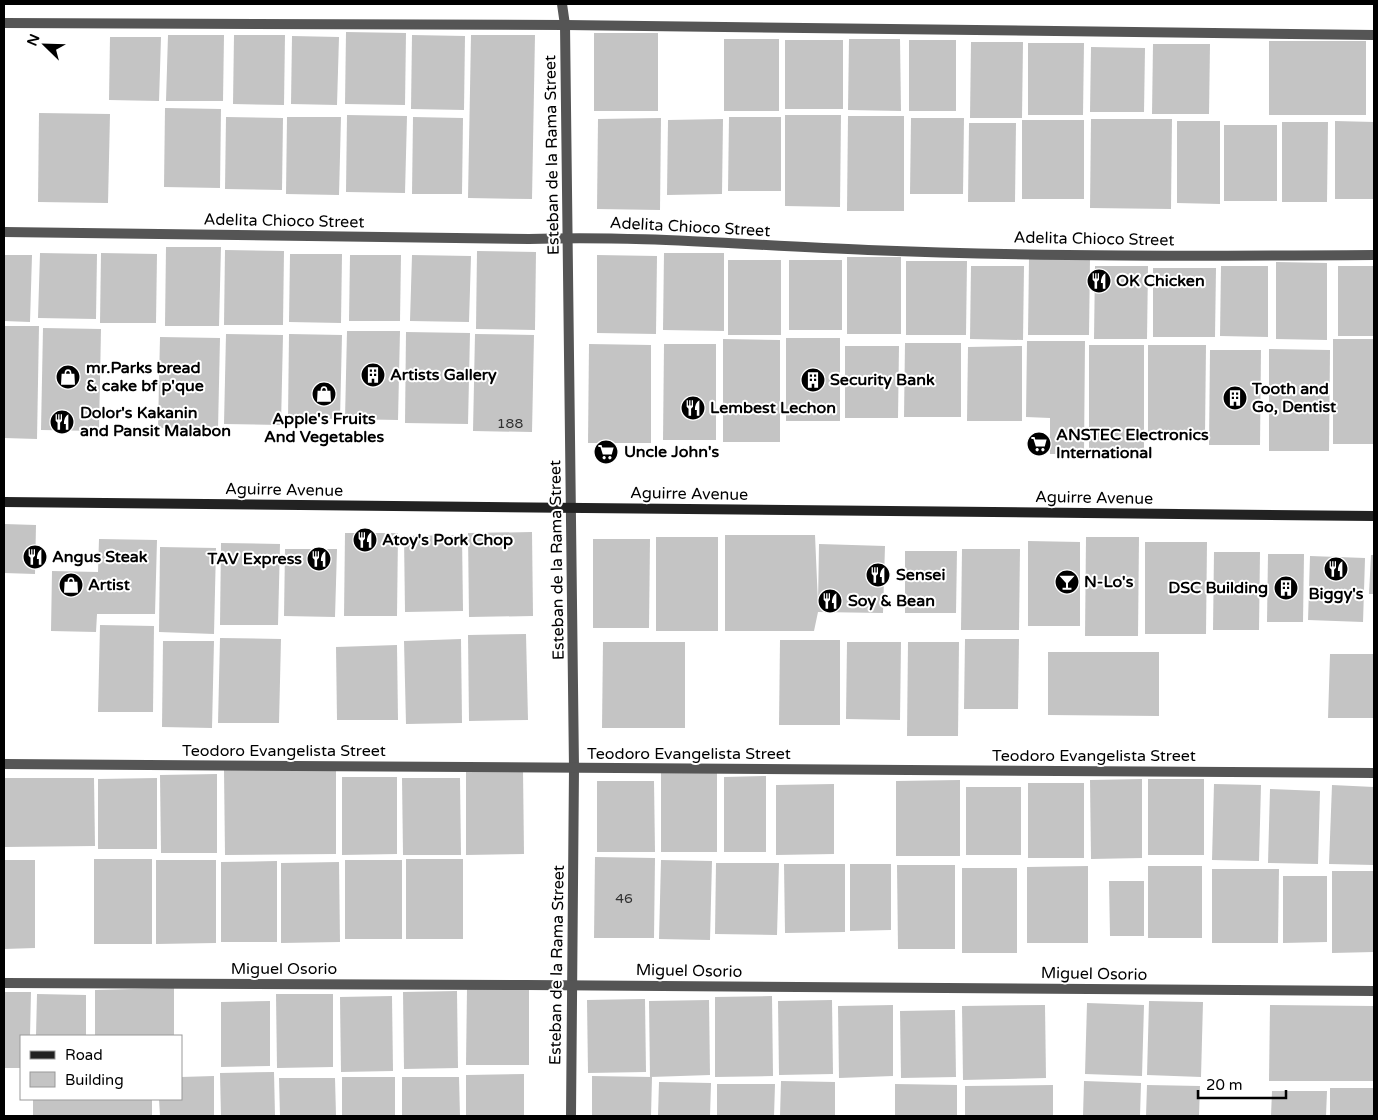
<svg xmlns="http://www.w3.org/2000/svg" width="1378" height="1120" font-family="'Varela Round',sans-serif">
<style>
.building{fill:#c4c4c4}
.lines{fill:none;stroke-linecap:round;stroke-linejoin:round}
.street{stroke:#555;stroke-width:10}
.secondary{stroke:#222;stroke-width:10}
.labels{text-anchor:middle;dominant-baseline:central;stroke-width:4;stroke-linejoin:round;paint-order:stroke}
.number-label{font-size:14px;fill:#313131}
.street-label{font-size:16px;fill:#000;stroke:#fff}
.poi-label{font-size:16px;font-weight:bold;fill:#000;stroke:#fff;text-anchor:start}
</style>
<rect width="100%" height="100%" fill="#fff"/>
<g class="building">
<polygon points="346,32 406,33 405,105 345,104"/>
<rect x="594" y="33" width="64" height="78"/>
<polygon points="168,35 224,35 223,101 166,101"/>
<polygon points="234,35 285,35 284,105 233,104"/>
<polygon points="412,35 465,36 464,110 411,109"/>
<polygon points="471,35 535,35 532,199 468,198"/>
<polygon points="292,36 339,37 337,105 291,104"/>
<polygon points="110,37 161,37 159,101 109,100"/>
<rect x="724" y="39" width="55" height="72"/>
<polygon points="849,39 900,39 901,111 848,110"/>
<rect x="785" y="40" width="58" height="69"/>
<rect x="909" y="40" width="47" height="71"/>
<rect x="1269" y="41" width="97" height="74"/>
<polygon points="971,42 1023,42 1022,118 970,118"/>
<polygon points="1028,43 1084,43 1083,115 1028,115"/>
<polygon points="1153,44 1210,44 1209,114 1152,114"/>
<polygon points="1091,47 1145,48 1144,112 1090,112"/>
<polygon points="165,108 221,109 220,188 164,187"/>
<polygon points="39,113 110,114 108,203 38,202"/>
<polygon points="347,115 407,116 405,193 346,192"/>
<polygon points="785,115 841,115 840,207 785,206"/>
<polygon points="848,116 904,116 904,211 847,211"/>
<polygon points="226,117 283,118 282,190 225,189"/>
<polygon points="287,117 341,117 339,195 286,194"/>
<polygon points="413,117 463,118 462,194 412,194"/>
<polygon points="729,117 781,117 781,191 728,191"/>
<polygon points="661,118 660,210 597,209 598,119"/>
<polygon points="911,118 964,118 963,194 910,194"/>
<polygon points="723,119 722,194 667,195 668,120"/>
<polygon points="1091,119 1172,119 1171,209 1090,208"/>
<rect x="1022" y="120" width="62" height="79"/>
<polygon points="1177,121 1220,121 1220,204 1177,203"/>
<polygon points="1335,121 1374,122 1374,199 1335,199"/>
<polygon points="1282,122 1328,122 1327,202 1282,202"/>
<polygon points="969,123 1016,123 1015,202 968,202"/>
<rect x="1224" y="125" width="53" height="76"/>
<polygon points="166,247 221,247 219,326 165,326"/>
<polygon points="225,250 284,251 283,325 224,325"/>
<polygon points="477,251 536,252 535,330 476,329"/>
<polygon points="40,253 97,254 96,319 38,318"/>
<polygon points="101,253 157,254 156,323 100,323"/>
<polygon points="664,253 724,253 724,331 663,330"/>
<polygon points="290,254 342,254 341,323 289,322"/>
<polygon points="4,255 32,255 30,322 4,321"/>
<polygon points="350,255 401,255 400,321 349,321"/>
<polygon points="412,255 471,256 469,322 410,321"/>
<polygon points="597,255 657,256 656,334 597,333"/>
<rect x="847" y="257" width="54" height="77"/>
<polygon points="1029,258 1090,258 1089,335 1028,335"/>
<rect x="728" y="260" width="53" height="75"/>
<rect x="789" y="260" width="53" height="70"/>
<polygon points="906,261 967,261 966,335 906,335"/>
<polygon points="1276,262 1327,263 1327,340 1276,339"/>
<polygon points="971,266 1024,266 1023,340 970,339"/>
<polygon points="1095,266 1148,266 1147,339 1094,339"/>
<polygon points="1221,266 1268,266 1268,337 1220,336"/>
<rect x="1338" y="266" width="36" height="70"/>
<polygon points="1153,268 1216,268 1215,337 1153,337"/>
<polygon points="4,326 39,326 37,439 4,438"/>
<polygon points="43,328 101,329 99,431 41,430"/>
<polygon points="347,331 400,331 398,420 345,419"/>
<polygon points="406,332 470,333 468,424 405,423"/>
<polygon points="226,334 283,335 281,425 224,424"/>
<polygon points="289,334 342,335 340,419 288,418"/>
<polygon points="475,334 534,335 532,432 473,431"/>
<polygon points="160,337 220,338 218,429 158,428"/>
<rect x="786" y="338" width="54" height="83"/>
<polygon points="723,339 780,340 780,442 723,442"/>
<rect x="1333" y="339" width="41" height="105"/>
<polygon points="1027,341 1085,341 1084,454 1050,454 1050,418 1026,417"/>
<polygon points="905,343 961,343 961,417 904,417"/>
<polygon points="589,344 651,345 651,443 588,443"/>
<polygon points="664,344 716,344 716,440 663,440"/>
<rect x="1089" y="345" width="55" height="108"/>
<polygon points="1148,345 1206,345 1205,435 1148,435"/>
<polygon points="845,346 899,346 898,418 845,418"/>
<polygon points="1022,346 1022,421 967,421 968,347"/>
<polygon points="1269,349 1330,350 1329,451 1269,451"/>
<polygon points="1210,350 1261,350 1260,445 1209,445"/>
<polygon points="4,524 36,525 35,574 4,573"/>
<polygon points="532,532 533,616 469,617 468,533"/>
<polygon points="345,533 398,533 397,616 344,616"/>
<polygon points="462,535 463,611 405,612 404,536"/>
<polygon points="725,535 815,535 818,604 819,544 885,546 883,613 818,612 814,631 725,631"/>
<rect x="656" y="537" width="62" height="94"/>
<polygon points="1086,537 1139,537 1138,636 1085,636"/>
<polygon points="99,539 157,540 155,614 97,614 96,632 51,631 52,571 98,572"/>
<polygon points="593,539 650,539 649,628 593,628"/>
<polygon points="1028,541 1080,542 1080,626 1028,626"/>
<polygon points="1145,542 1207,542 1206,634 1145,634"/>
<polygon points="221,543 280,544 278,625 220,625"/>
<polygon points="160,547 216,548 214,634 159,632"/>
<polygon points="285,549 337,549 335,617 284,616"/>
<polygon points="962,549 1020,549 1019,630 961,630"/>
<polygon points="905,551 957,551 956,613 905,613"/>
<polygon points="1214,552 1260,552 1259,630 1213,630"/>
<polygon points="1268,554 1304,554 1303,622 1267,622"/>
<polygon points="1371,555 1374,555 1374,594 1369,594"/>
<polygon points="1310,556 1365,558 1363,622 1308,620"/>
<polygon points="100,625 154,626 153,712 98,712"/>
<polygon points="526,634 528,720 469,721 468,635"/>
<polygon points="220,638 281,639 279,723 218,723"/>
<polygon points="461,639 462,723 406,724 404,641"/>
<polygon points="965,639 1019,639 1018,709 964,709"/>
<polygon points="780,640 840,640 840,725 779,725"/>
<polygon points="163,641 214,641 212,728 162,727"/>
<polygon points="603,642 685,642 685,728 602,728"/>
<polygon points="847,642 901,642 900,720 846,719"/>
<polygon points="908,642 959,642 958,736 907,736"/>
<polygon points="397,645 398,720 337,720 336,647"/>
<polygon points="1048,652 1159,652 1159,716 1048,715"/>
<polygon points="1330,654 1374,654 1374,718 1328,718"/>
<polygon points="224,770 336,770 336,854 225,855"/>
<polygon points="466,770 523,770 524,854 466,855"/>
<rect x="661" y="773" width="56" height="79"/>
<polygon points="217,774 217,853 161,853 160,775"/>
<polygon points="766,776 766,852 724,852 724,777"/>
<polygon points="342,777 397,777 397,854 342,855"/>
<polygon points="4,778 94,778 95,846 4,847"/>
<polygon points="157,778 157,849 98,849 98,779"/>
<polygon points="402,778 460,778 461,855 403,855"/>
<polygon points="1142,779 1142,858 1091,859 1090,780"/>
<rect x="1148" y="779" width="56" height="76"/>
<polygon points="960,780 960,856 896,856 896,781"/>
<polygon points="597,781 654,781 655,852 597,852"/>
<rect x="1028" y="783" width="56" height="75"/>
<polygon points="834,784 834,854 776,855 776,785"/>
<polygon points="1214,784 1261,785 1259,861 1212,860"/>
<polygon points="1332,785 1374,787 1374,865 1329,864"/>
<rect x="966" y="787" width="55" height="68"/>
<polygon points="1270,789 1320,791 1318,864 1268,863"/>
<polygon points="595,857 655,858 654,938 594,938"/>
<rect x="94" y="859" width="58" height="85"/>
<rect x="406" y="859" width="57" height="80"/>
<polygon points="4,860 35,860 35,948 4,949"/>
<polygon points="156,860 216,860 216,943 156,944"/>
<rect x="345" y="860" width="57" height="79"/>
<polygon points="661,860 712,861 710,940 659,939"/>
<polygon points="277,861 277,942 221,942 221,862"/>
<polygon points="339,862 340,942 281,943 281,863"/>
<polygon points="716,863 779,863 777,935 715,934"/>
<polygon points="784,864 845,864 845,932 785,933"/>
<polygon points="850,864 891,864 891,930 850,931"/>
<polygon points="897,865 955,865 955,949 898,949"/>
<polygon points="1088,866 1088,943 1027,943 1027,867"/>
<rect x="1148" y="866" width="54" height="72"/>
<rect x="962" y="868" width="55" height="85"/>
<polygon points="1212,869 1279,869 1278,943 1212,943"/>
<polygon points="1332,871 1374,871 1374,952 1332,953"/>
<polygon points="1283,876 1327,876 1327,942 1283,943"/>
<polygon points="1109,881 1144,881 1144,936 1110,936"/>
<polygon points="174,988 174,1036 95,1036 95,990"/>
<polygon points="467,988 529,988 529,1065 466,1065"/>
<polygon points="457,991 458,1068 404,1069 403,992"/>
<polygon points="4,992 31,992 30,1036 21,1036 21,1068 4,1068"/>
<polygon points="37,994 86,995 86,1036 36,1036"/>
<polygon points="276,994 333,994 333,1067 277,1068"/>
<polygon points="392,996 393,1071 341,1072 340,997"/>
<polygon points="772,996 773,1076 715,1077 715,997"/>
<polygon points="645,999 646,1072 588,1073 587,1000"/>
<polygon points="709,1000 710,1075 650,1077 649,1001"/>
<polygon points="832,1000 833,1074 779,1075 778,1001"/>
<polygon points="270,1001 270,1066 221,1067 221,1002"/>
<polygon points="1149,1001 1203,1002 1201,1077 1147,1075"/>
<polygon points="1087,1003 1144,1005 1142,1076 1085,1074"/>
<polygon points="893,1005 893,1076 839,1078 838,1006"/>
<polygon points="1045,1005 1046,1078 963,1080 962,1006"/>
<polygon points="1270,1005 1374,1006 1374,1081 1269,1081"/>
<polygon points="955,1010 956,1077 901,1078 900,1011"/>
<polygon points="274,1072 275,1116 221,1116 220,1073"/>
<polygon points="524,1074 524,1116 466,1116 466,1075"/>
<polygon points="214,1076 214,1116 160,1116 159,1099 181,1099 181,1077"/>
<polygon points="592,1076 652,1077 651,1116 592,1116"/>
<rect x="342" y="1077" width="53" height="39"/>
<polygon points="402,1077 459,1077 460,1116 402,1116"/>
<polygon points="279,1078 335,1078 336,1116 280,1116"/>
<polygon points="781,1081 835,1082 835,1116 780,1116"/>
<polygon points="1084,1081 1141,1083 1140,1116 1083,1116"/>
<polygon points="659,1082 711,1083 710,1116 658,1116"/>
<polygon points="717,1084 775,1084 774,1116 717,1116"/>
<polygon points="895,1084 957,1085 957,1116 895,1116"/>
<polygon points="1053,1085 1053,1116 965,1116 965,1086"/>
<polygon points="1147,1085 1200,1086 1199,1116 1146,1116"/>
<rect x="1330" y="1088" width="44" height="28"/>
<polygon points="1272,1091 1327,1091 1326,1116 1271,1116"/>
<rect x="33" y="1099" width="119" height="17"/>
</g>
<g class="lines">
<g class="street">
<polyline points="562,4 565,25 574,768 571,1116"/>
<polyline points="4,23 565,25 1374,35"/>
<path d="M4,232L529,239C642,235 755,246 868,250C1037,257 1206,256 1374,255"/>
<polyline points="4,764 1374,773"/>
<polyline points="4,983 527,985 1374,991"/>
</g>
<polyline class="secondary" points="4,502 1374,516"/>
</g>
<defs>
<symbol id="restaurant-disc" viewBox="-11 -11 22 22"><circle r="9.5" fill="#000" stroke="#fff"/><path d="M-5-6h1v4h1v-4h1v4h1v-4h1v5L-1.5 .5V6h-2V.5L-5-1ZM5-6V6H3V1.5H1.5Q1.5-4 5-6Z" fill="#fff"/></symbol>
<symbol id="building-disc" viewBox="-11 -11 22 22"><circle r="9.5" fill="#000" stroke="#fff"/><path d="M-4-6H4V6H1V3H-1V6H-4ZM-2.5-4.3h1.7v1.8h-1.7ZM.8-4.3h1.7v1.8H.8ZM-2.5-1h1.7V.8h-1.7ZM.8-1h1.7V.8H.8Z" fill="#fff"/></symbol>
<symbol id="shop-disc" viewBox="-11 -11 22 22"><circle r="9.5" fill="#000" stroke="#fff"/><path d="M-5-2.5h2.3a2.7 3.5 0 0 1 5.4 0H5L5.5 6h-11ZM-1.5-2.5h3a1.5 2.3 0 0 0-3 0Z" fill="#fff"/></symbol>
<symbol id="supermarket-disc" viewBox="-11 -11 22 22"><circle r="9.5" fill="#000" stroke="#fff"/><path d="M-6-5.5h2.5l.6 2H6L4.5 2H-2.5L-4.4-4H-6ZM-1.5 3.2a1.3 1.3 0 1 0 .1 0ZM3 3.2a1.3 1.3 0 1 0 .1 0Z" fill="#fff"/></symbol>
<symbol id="bar-disc" viewBox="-11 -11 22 22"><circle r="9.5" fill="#000" stroke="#fff"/><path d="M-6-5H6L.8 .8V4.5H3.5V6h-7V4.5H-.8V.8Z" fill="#fff"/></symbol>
</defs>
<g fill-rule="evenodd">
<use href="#restaurant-disc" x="1085" y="267" width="28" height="28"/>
<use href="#building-disc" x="359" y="361" width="28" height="28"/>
<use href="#shop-disc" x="54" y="363" width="28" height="28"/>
<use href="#building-disc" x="799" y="366" width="28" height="28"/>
<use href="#shop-disc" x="310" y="380" width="28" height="28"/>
<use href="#building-disc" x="1221" y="384" width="28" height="28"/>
<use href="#restaurant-disc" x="679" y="394" width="28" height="28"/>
<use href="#restaurant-disc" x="48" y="408" width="28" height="28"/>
<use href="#supermarket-disc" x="1025" y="430" width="28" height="28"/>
<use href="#supermarket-disc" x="592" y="438" width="28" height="28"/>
<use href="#restaurant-disc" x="351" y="526" width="28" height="28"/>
<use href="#restaurant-disc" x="21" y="543" width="28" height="28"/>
<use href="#restaurant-disc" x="305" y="545" width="28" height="28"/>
<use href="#restaurant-disc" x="1322" y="555" width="28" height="28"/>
<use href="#restaurant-disc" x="864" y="561" width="28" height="28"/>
<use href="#bar-disc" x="1053" y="568" width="28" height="28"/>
<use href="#shop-disc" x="57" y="571" width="28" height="28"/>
<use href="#building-disc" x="1272" y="574" width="28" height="28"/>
<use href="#restaurant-disc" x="816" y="587" width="28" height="28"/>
</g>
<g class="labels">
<g class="number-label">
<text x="510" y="423">188</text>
<text x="624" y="898">46</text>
</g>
<g class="street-label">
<text transform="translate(552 155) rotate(-91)">Esteban de la Rama Street</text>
<text transform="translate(284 221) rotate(1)">Adelita Chioco Street</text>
<text transform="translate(690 227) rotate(3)">Adelita Chioco Street</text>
<text transform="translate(1094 239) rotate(1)">Adelita Chioco Street</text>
<text transform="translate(284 490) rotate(1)">Aguirre Avenue</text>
<text transform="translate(689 494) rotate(1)">Aguirre Avenue</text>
<text transform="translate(1094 498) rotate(1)">Aguirre Avenue</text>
<text transform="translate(557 560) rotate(-91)">Esteban de la Rama Street</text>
<text x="284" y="751">Teodoro Evangelista Street</text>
<text x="689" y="754">Teodoro Evangelista Street</text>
<text x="1094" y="756">Teodoro Evangelista Street</text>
<text transform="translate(557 965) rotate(-89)">Esteban de la Rama Street</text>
<text x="284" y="969">Miguel Osorio</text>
<text transform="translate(689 971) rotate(1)">Miguel Osorio</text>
<text transform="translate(1094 974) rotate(1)">Miguel Osorio</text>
</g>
<g class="poi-label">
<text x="1116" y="281">OK Chicken</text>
<text x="86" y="368">mr.Parks bread<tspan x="86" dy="18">&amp; cake bf p'que</tspan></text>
<text x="390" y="375">Artists Gallery</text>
<text x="830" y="380">Security Bank</text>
<text x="1252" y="389">Tooth and<tspan x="1252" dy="18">Go, Dentist</tspan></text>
<text x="710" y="408">Lembest Lechon</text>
<text x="80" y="413">Dolor's Kakanin<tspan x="80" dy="18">and Pansit Malabon</tspan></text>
<text x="324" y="419" text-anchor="middle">Apple's Fruits<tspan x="324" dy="18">And Vegetables</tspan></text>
<text x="1056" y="435">ANSTEC Electronics<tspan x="1056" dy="18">International</tspan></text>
<text x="624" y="452">Uncle John's</text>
<text x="382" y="540">Atoy's Pork Chop</text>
<text x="52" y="557">Angus Steak</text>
<text x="302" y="559" text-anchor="end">TAV Express</text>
<text x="896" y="575">Sensei</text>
<text x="1084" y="582">N-Lo's</text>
<text x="88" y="585">Artist</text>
<text x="1268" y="588" text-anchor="end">DSC Building</text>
<text x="1336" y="594" text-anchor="middle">Biggy's</text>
<text x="848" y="601">Soy &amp; Bean</text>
</g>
</g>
<rect width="1378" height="1120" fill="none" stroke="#000000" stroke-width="10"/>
<rect x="20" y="1035" width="162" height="65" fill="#ffffff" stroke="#999999"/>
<rect x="30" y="1051" width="25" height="8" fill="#222222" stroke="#999999"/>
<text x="65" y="1060" font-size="15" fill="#000000">Road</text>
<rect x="30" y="1072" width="25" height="15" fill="#c4c4c4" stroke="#999999"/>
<text x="65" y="1085" font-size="15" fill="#000000">Building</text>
<g transform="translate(45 45) rotate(293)" stroke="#ffffff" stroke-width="4" paint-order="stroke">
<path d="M0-4L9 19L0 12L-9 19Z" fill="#000000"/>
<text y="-8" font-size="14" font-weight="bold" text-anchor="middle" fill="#000000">N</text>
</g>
<path d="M1198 1090v8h88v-8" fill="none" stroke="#000000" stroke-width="2.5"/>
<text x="1206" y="1090" font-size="15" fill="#000000" stroke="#ffffff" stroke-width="4" paint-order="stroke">20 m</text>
</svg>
